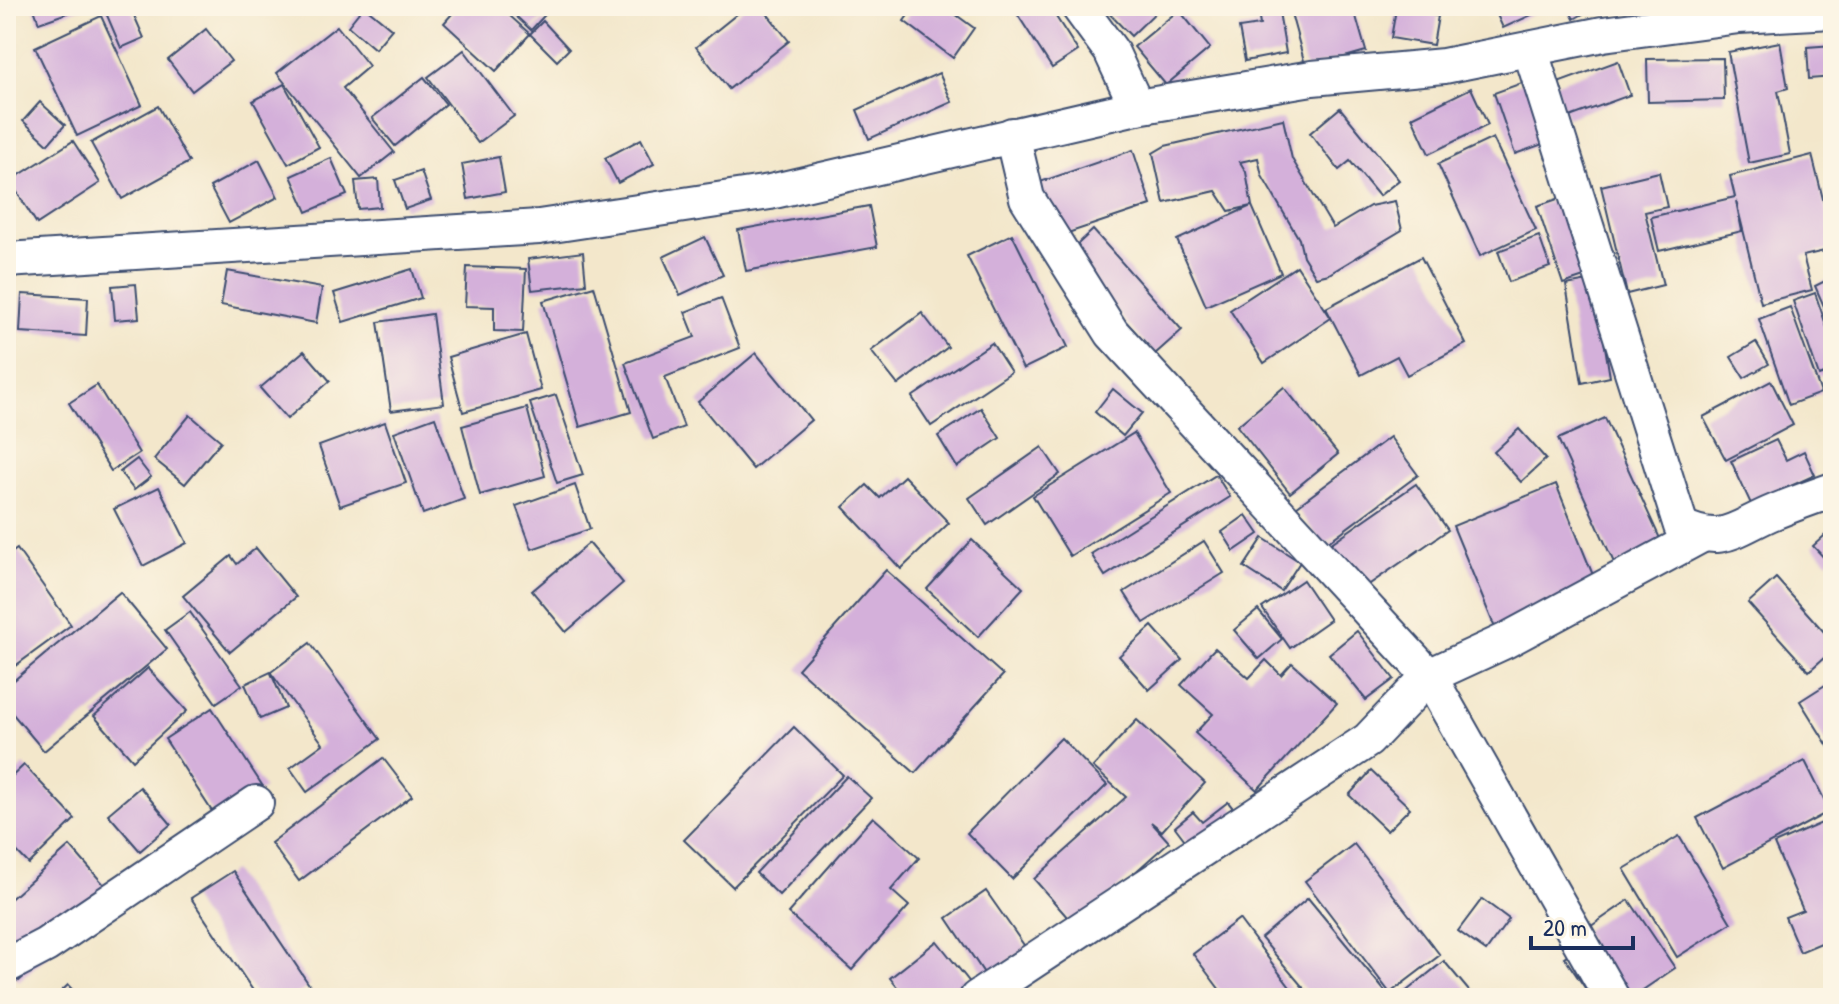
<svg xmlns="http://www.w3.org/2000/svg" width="1839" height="1004" font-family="'Patrick Hand',sans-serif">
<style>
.building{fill:#d4b0da}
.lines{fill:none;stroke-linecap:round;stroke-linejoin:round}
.minor-casing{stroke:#3b4b6e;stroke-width:38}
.minor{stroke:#fff;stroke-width:34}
</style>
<rect width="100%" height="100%" fill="#fcf5e5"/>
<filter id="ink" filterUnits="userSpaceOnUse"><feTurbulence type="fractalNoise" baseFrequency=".0125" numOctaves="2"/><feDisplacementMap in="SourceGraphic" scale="16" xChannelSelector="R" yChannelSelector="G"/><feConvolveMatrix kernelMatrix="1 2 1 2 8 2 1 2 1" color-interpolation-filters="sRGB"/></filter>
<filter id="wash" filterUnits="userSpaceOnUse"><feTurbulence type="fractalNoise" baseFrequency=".006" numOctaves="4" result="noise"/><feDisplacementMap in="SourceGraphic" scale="32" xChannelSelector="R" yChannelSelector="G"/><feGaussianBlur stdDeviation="1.8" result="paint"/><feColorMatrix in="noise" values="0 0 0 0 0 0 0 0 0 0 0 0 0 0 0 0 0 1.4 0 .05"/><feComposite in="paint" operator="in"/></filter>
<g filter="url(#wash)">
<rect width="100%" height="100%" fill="#f3e7cb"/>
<g id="blocks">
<g class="building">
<polygon points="33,6 87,6 39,23"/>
<polygon points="103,6 130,6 144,38 121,48"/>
<polygon points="364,6 392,29 375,49 348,26"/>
<polygon points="459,6 499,6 530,34 496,71 444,23"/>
<polygon points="505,6 553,6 531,30"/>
<polygon points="747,6 761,6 789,41 729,89 696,47"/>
<polygon points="915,6 944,6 974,28 953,58 904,21"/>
<polygon points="1012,6 1049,6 1078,51 1052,68"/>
<polygon points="1102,6 1153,6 1157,11 1131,36"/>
<polygon points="1257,6 1278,6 1286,53 1245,61 1239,28 1260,25"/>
<polygon points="1289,6 1353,6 1366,51 1306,68"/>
<polygon points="1493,6 1551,6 1503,28"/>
<polygon points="1567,6 1597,6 1574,19"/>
<polygon points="1396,9 1438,16 1433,45 1391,38"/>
<polygon points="1179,10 1210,48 1166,85 1134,47"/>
<polygon points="101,16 142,105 77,136 35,47"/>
<polygon points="543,21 569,49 557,61 530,34"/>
<polygon points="337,26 369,66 343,88 394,152 361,178 277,73"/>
<polygon points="206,29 231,61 192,91 168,60"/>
<polygon points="1780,42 1788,88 1778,91 1790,154 1749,163 1728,52"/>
<polygon points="1833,45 1833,77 1809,79 1807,47"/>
<polygon points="464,50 514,116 478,143 428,77"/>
<polygon points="1723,58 1724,100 1648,102 1647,59"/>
<polygon points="1618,61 1630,95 1567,118 1555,84"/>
<polygon points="939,73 952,102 869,139 857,110"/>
<polygon points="424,77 446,104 395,146 372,118"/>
<polygon points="1533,79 1554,140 1515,154 1494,93"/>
<polygon points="284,84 319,147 288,164 253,101"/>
<polygon points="1471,88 1488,125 1429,154 1412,117"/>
<polygon points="40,102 65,125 48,144 23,121"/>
<polygon points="158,106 189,162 122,199 91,143"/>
<polygon points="1340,108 1399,180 1379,196 1350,161 1339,170 1310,133"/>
<polygon points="1283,119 1292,159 1333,228 1370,206 1395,201 1402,230 1329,274 1316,277 1303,256 1299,239 1262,176 1258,158 1240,162 1246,172 1252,206 1281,273 1206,306 1177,240 1251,206 1229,211 1216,191 1164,203 1153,153 1165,146"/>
<polygon points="1493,138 1536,230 1480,256 1438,164"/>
<polygon points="641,139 654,164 618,183 605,158"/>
<polygon points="73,141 100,183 37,224 10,181"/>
<polygon points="1133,150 1151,205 1056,237 1037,183"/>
<polygon points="1812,155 1833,239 1833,249 1803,256 1812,290 1761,303 1736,201 1742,231 1659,251 1651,217 1735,197 1730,176"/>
<polygon points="499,157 505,192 468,199 462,164"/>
<polygon points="331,158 347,195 307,212 291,176"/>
<polygon points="259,160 278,197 229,223 210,187"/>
<polygon points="421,171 431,200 405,209 395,180"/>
<polygon points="1659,172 1667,207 1645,212 1663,285 1627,294 1601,186"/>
<polygon points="378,179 380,207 358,209 355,181"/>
<polygon points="1575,193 1602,271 1563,284 1537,206"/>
<polygon points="869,206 877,247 746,271 738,230"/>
<polygon points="1093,230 1182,330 1155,354 1066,255"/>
<polygon points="1012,234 1068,347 1023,369 967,256"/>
<polygon points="1539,236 1550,267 1509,282 1498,251"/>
<polygon points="705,237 723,275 680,295 663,257"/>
<polygon points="583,252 586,284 532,290 528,259"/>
<polygon points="1421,257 1466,344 1407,375 1397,356 1361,375 1326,308"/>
<polygon points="1297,266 1331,318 1264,363 1230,310"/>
<polygon points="467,267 526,269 523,332 494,331 494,307 465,306"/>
<polygon points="412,269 421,298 343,322 334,293"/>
<polygon points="227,271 322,288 316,323 221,305"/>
<polygon points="1833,277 1833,319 1830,320 1815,286"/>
<polygon points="1594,280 1610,377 1582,383 1566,285"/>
<polygon points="136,284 139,318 115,320 112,286"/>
<polygon points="594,286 631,412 580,427 543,301"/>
<polygon points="1815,293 1833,345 1833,371 1819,376 1793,301"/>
<polygon points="22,294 88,298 86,336 20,332"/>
<polygon points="721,298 740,348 665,377 684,427 653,439 625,363 695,337 685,312"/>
<polygon points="1790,307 1821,393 1789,405 1759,319"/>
<polygon points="922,313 948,347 898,385 871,351"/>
<polygon points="432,314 444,404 391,411 378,322"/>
<polygon points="526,334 541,390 463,412 448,357"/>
<polygon points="1756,342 1769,364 1744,378 1731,357"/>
<polygon points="992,343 1011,372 931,426 912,397"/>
<polygon points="304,351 330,381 287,419 260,388"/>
<polygon points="756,353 811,420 753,469 698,402"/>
<polygon points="1771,381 1793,425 1726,460 1703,417"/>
<polygon points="97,385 139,453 111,471 69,403"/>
<polygon points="1284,387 1338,454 1290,493 1237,426"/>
<polygon points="1113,389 1142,413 1123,436 1095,412"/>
<polygon points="556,395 583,475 557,483 530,403"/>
<polygon points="527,408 545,476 480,495 462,426"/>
<polygon points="981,408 1000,438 957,467 938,436"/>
<polygon points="190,415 221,441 185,484 154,459"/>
<polygon points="435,417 464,499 423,514 394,432"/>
<polygon points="1605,418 1662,543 1615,565 1558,439"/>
<polygon points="385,422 406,483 340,506 319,446"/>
<polygon points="1519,429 1546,459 1521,482 1494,452"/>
<polygon points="1134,433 1171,493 1070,556 1033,496"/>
<polygon points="1390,437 1418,475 1324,545 1296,507"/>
<polygon points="1776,440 1786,460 1804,451 1815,475 1751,504 1731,461"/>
<polygon points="1042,447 1060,474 987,525 969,498"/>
<polygon points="137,459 151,477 134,490 120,472"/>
<polygon points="1216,475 1230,497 1105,576 1091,554"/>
<polygon points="904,476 949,523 901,569 843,507 867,485 880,498"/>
<polygon points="1416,484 1448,530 1361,590 1330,544"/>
<polygon points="1556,484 1597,585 1495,628 1453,526"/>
<polygon points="575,485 590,529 532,549 516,506"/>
<polygon points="159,487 187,543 143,566 114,509"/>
<polygon points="1246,515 1259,534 1234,551 1222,532"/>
<polygon points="1833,528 1833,558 1828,562 1813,546"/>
<polygon points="1263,538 1300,562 1281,591 1244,567"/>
<polygon points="972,540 1023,588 978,637 927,589"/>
<polygon points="1204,541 1224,573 1144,623 1124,592"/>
<polygon points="589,543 623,583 566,632 532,591"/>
<polygon points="256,548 296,597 230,652 183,596 231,556 237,564"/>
<polygon points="17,549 71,625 15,666 6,654 6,557"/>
<polygon points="886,570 1003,675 915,773 798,669"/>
<polygon points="1776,578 1833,642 1833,650 1809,671 1748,603"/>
<polygon points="1303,580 1330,620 1290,648 1262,608"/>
<polygon points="120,592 167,649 44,751 6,706 6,687"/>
<polygon points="1258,610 1282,639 1259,659 1234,630"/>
<polygon points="190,612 242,685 216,703 165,630"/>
<polygon points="1152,626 1182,660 1149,690 1119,656"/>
<polygon points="1357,631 1394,679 1366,700 1329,654"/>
<polygon points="310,643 380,739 307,792 290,768 323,744 271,673 286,708 260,719 245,684 271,672"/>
<polygon points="1215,648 1249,678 1266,660 1281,675 1292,663 1337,703 1257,790 1195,733 1213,714 1181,685"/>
<polygon points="148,668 187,711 133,760 94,716"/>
<polygon points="1833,680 1833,754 1800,701"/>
<polygon points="212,708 264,788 217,819 165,739"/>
<polygon points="1137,720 1205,783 1162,831 1151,822 1169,842 1075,926 1034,879 1126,797 1093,767"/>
<polygon points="794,727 843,775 733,887 684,840"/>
<polygon points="1061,738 1107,785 1012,879 967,833"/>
<polygon points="383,758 412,796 299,881 271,843"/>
<polygon points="1805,761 1830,811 1723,868 1697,818"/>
<polygon points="24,765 75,819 29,864 6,840 6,782"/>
<polygon points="1371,771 1410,808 1387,831 1349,795"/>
<polygon points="847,776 871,798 779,895 756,873"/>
<polygon points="140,787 171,824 140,851 108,814"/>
<polygon points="1228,802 1245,823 1200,860 1175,827 1193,812 1202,822"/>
<polygon points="873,817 919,858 891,890 909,906 852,970 788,913"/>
<polygon points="1833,818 1833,938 1800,952 1785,917 1803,910 1774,844"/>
<polygon points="1679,836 1731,923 1677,957 1624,869"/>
<polygon points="1354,844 1440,955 1390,993 1305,881"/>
<polygon points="70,846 114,896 19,981 6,966 6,903"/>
<polygon points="233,871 310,986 291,998 258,998 191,898"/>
<polygon points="986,891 1026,948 986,976 947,918"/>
<polygon points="1308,898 1388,995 1385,998 1312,998 1261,938"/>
<polygon points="1482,899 1509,919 1486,951 1458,931"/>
<polygon points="1629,900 1675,968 1631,998 1592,998 1564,957 1589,940 1584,931"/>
<polygon points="1239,919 1298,998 1226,998 1193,954"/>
<polygon points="937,941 975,989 965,998 906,998 890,978"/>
<polygon points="1444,961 1474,997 1472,998 1398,998"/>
<polygon points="68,985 80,998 54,998"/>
</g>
</g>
</g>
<g filter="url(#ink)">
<use href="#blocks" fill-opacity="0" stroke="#3b4b6e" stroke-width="2"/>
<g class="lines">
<defs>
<g id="minor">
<polyline points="1078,6 1111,51 1137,107"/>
<path d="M1530,49L1681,526C1723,547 1737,527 1774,512C1793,504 1813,497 1833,490"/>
<polyline points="1012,135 1027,198 1112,333 1429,676 1612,998"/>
<polyline points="6,260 539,227 770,192 1137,107 1312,78 1444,66 1603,34 1739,16 1833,11"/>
<polyline points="6,966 46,945 256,803"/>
<polyline points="977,998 1368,740 1429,676 1505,641 1700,536"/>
</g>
</defs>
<use href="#minor" class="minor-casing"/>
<use href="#minor" class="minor"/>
</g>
</g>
<rect width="1839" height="1004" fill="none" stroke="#fcf5e5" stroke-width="32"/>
<path d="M1531 936v12h102v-12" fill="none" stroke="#1b2f5e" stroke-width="4"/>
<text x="1543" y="936" font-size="24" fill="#1b2f5e" stroke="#fcf5e5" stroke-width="6" paint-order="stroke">20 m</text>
</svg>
